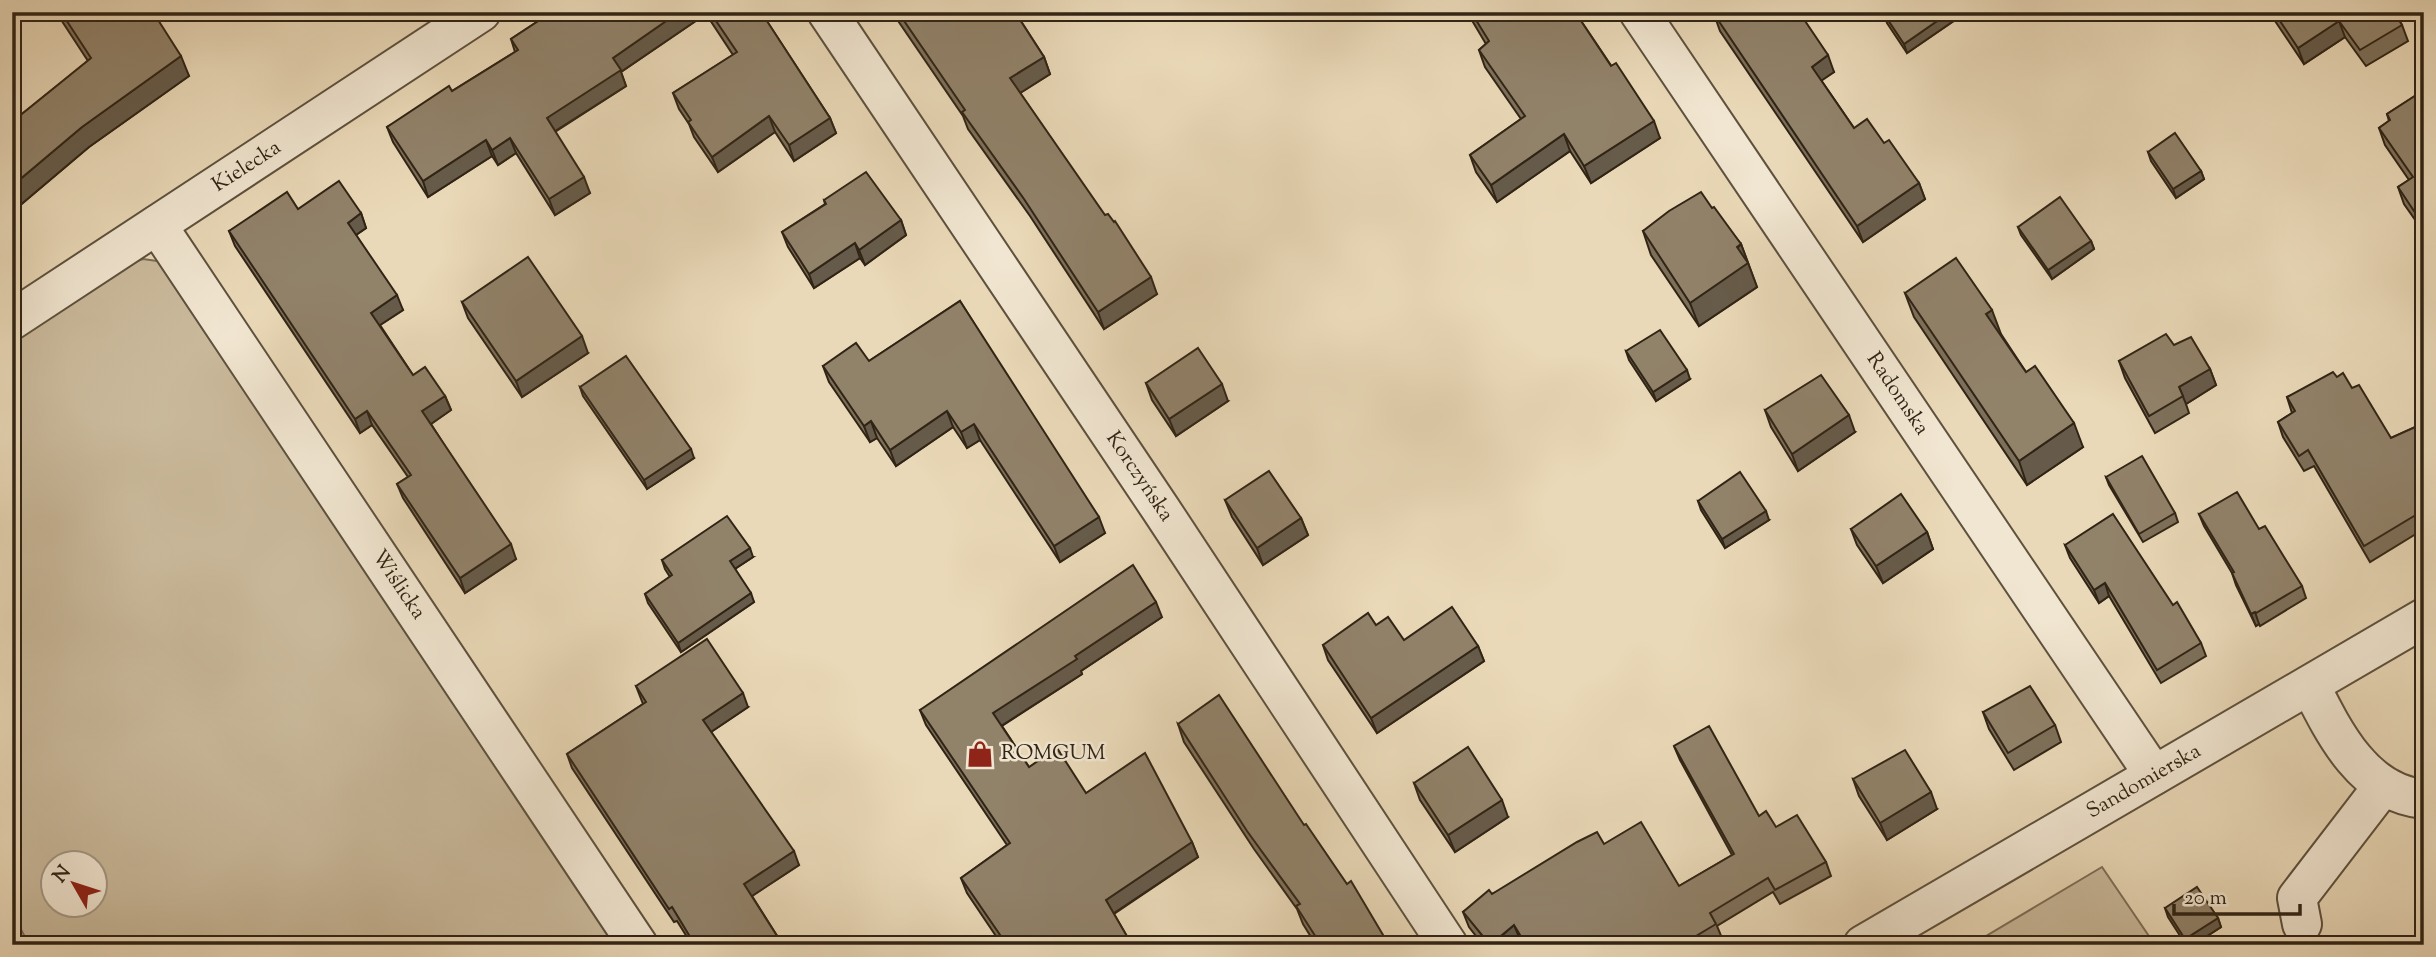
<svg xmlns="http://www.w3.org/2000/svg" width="2436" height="957" font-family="'Sorts Mill Goudy',serif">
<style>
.green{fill:#caba9c;stroke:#7d6f58;stroke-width:2;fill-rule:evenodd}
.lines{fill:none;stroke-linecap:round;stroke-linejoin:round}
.minor-casing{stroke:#5e513e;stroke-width:42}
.minor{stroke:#f1e6d1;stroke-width:38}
.wall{fill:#7d705b;stroke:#302415;stroke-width:2}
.shaded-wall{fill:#665b4a;stroke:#302415;stroke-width:2}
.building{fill:#91826a;stroke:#302415;stroke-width:2}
.labels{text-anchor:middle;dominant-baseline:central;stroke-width:5;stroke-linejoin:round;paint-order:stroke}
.street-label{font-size:21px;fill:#302415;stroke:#f1e6d1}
.poi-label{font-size:21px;fill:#302415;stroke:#f1e6d1;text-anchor:start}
</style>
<rect width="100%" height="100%" fill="#ead9b8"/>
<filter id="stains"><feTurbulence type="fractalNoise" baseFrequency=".00286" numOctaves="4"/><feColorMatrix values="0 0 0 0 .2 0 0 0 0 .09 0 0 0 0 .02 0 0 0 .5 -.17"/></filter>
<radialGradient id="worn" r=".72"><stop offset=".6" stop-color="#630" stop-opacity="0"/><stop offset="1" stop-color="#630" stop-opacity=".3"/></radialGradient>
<g class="green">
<path d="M143,259L157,261L168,269L626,945H29L12,912V340L128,264ZM52,862H94V904H52Z"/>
<polygon points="2102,867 2155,945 1971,945"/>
</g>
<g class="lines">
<defs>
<g id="minor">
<polyline points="827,12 1160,508 1448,945"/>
<polyline points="1639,12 2154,775"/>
<polyline points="157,225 638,945"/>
<polyline points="12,320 481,12"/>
<path d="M2310,685C2334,733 2364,794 2424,799"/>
<polyline points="2302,924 2297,898 2383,786"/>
<polyline points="1863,945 2424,618"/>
</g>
</defs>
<use href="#minor" class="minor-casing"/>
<use href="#minor" class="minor"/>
</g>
<g class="wall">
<polygon points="56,12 153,12 189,76 89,147 12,212 12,122 88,61"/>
<polygon points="552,12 761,12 830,118 836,133 794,161 775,132 718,172 694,137 689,124 679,109 673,93 733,55 706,14 621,72 626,86 555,132 590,193 555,215 516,153 498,165 492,156 428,197 393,142 387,127 452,91 515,52 511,39"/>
<polygon points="892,12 1015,12 1044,57 1050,74 1020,93 1157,294 1104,329 1030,216 968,129 963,116"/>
<polygon points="1467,12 1575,12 1660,138 1591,183 1570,151 1497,202 1476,172 1470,155 1521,119 1485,67 1479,50 1486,44"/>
<polygon points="1717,12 1816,12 1804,20 1834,72 1821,80 1854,128 1884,143 1919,183 1925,199 1863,242 1720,31 1714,14"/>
<polygon points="1887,12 1953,12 1955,20 1907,53 1887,23 1884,14"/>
<polygon points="2269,12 2394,12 2402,25 2408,41 2366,66 2345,37 2304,64"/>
<polygon points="2424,90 2423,231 2404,204 2398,187 2409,180 2385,145 2379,128 2389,121 2387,114"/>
<polygon points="2148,152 2201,171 2204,179 2176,198 2151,161"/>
<polygon points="824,200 901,220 906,235 865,265 860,258 814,288 788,247 782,232 825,204"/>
<polygon points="1712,208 1741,244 1757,287 1699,326 1651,255 1643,231"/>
<polygon points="298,209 361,213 366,228 356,235 403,310 380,325 413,375 445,396 451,410 431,424 516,559 465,593 403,498 397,484 408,477 372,425 360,433 235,246 229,231"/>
<polygon points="2018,227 2091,241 2094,249 2052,279 2021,235"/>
<polygon points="1905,293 2001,334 2026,372 2083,447 2027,485 1914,317"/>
<polygon points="960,301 1105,533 1060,562 980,440 967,448 953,427 896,466 877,438 870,442 829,382 823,366 869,361"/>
<polygon points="462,302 588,353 522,397 468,318"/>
<polygon points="2174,345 2210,369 2216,385 2186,404 2189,413 2155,433 2125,378 2119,361"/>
<polygon points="1626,351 1690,379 1656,401 1629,360"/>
<polygon points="2337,377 2352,388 2391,438 2424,423 2424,529 2370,562 2314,466 2304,471 2283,437 2278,422 2292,413 2287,397"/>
<polygon points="1146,383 1228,401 1176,436 1152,400"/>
<polygon points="580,387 694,458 647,489 583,396"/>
<polygon points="1765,410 1855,432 1798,471 1771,427"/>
<polygon points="2106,477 2175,513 2178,522 2143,542 2109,485"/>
<polygon points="1225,500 1301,518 1308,535 1263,565 1232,517"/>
<polygon points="1698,501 1769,520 1725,548 1701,510"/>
<polygon points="2199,514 2259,529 2302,586 2306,598 2260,626 2259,624 2256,626 2236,585 2232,573 2204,526"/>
<polygon points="1851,529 1927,532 1933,549 1883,583 1857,545"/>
<polygon points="2065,545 2173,605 2201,643 2206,656 2161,683 2109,596 2099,603 2070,558"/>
<polygon points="753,557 735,569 754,602 681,652 648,603 645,594 670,577 665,569 662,560"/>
<polygon points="1162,617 1081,671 1082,674 1002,726 1029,767 1192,842 1198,857 1114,914 1132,945 1002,945 967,893 961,878 1007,845 926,725 920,710"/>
<polygon points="1376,625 1404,640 1478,646 1484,661 1377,733 1328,660 1323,645"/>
<polygon points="636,686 748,707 711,732 799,865 752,896 779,939 781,945 692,945 677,921 674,922 572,768 567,754 643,704"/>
<polygon points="1983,712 2055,725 2061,742 2014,770 1989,729"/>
<polygon points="1178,724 1304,825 1389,945 1316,945 1303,924 1297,909 1254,849 1184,742"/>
<polygon points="1674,746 1759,816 1826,862 1831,876 1780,904 1773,892 1717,926 1722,938 1711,945 1523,945 1520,939 1513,945 1483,945 1469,927 1463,912 1492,894 1604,844 1679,886 1732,855 1680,760"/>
<polygon points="1853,779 1937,809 1887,840 1859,796"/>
<polygon points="1414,783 1508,817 1455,852 1420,800"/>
<polygon points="2165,908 2218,918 2221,927 2193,945 2186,945 2168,917"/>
</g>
<g class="shaded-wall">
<polygon points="679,12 705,12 706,14 621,72 626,86 552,133 547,118 613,58"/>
<polygon points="1797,12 1816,12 1801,23"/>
<polygon points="1950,12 1953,12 1955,20 1907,53 1904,44"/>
<polygon points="2339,21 2345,37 2304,64 2298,48"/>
<polygon points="1828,55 1834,72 1818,83 1812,67"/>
<polygon points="181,56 189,76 89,147 12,212 12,186 82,127"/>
<polygon points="1044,57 1050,74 1017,95 1010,78"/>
<polygon points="769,116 775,132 718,172 712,157"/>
<polygon points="830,118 836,133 794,161 789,145"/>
<polygon points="1654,121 1660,138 1591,183 1584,166"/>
<polygon points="1564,134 1570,151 1497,202 1491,185"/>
<polygon points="510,138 516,153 498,165 492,150"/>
<polygon points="486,140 492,156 428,197 423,181"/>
<polygon points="2201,171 2204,179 2176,198 2173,189"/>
<polygon points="584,177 590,193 555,215 549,199"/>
<polygon points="1919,183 1925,199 1863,242 1857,226"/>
<polygon points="2424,209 2424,230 2423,231 2416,214"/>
<polygon points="361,213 366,228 353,237 348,223"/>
<polygon points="901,220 906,235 865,265 859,250"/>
<polygon points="2091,241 2094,249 2052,279 2048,270"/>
<polygon points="855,243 860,258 814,288 809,274"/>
<polygon points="1741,244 1757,287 1699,326 1690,303"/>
<polygon points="1151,277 1157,294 1104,329 1098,312"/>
<polygon points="397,295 403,310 377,327 371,313"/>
<polygon points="1992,310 2001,334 1995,338 1986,314"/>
<polygon points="582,336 588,353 522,397 516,381"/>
<polygon points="2210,369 2216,385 2186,404 2179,387"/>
<polygon points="1687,370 1690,379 1656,401 1653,392"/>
<polygon points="1222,384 1228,401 1176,436 1169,419"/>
<polygon points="445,396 451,410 428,426 422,411"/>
<polygon points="367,411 372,425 360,433 355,419"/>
<polygon points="947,411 953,427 896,466 890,450"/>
<polygon points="1849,415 1855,432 1798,471 1792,454"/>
<polygon points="871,421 877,438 870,442 864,426"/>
<polygon points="2074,423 2083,447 2027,485 2019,461"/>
<polygon points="974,424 980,440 967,448 961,432"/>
<polygon points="691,449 694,458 647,489 644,480"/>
<polygon points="1766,511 1769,520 1725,548 1722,539"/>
<polygon points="1099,517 1105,533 1060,562 1054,546"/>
<polygon points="1301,518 1308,535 1263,565 1257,548"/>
<polygon points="1927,532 1933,549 1883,583 1876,566"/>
<polygon points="511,544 516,559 465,593 460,578"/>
<polygon points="750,548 753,557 733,570 730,561"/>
<polygon points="2105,583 2109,596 2099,603 2094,590"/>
<polygon points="751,593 754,602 681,652 678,643"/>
<polygon points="1156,602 1162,617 1081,671 1082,674 998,728 993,713 1075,656"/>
<polygon points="2255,612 2259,624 2256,626 2251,614"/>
<polygon points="1478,646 1484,661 1377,733 1371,718"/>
<polygon points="743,693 748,707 708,734 703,720"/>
<polygon points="1931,792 1937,809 1887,840 1880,823"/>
<polygon points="1502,800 1508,817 1455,852 1448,835"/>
<polygon points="1192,842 1198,857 1111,915 1106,900"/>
<polygon points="794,851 799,865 749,898 744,884"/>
<polygon points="2218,918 2221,927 2193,945 2187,945 2185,939"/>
<polygon points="1514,925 1520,939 1513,945 1491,945"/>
<polygon points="779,939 781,945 769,945"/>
</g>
<g class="building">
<polygon points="61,12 153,12 181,56 82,127 12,186 12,122 91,58"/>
<polygon points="552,12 679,12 613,58 621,70 547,118 584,177 549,199 510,138 492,150 486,140 423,181 387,127 449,86 452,91 518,50 511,39"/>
<polygon points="710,12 761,12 830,118 789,145 769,116 712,157 688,122 691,120 673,93 737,52"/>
<polygon points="898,12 1015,12 1044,57 1010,78 1105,215 1108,214 1114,222 1115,221 1151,277 1098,312 1024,199 962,112 965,110"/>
<polygon points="1471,12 1575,12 1611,66 1616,63 1654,121 1584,166 1564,134 1491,185 1470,155 1525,116 1479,50 1489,41"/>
<polygon points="1717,12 1799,12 1828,55 1812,67 1854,128 1867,119 1884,143 1889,140 1919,183 1857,226 1714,14"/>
<polygon points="1887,12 1950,12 1904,44 1884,14"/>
<polygon points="2274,12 2394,12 2402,25 2360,50 2339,21 2298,48"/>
<polygon points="2424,90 2424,209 2416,214 2398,187 2413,177 2379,128 2390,120 2387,114"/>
<polygon points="2175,133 2201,171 2173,189 2148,152"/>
<polygon points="866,172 901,220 859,250 855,243 809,274 782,232 826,204 824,200"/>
<polygon points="339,181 361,213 348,223 397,295 371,313 413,375 425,367 445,396 422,411 511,544 460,578 397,484 411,475 367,411 355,419 229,231 287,192 298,209"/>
<polygon points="1701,192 1712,208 1714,207 1741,244 1737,247 1748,263 1690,303 1643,231 1669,211"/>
<polygon points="2060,197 2091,241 2048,270 2018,227"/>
<polygon points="528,257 582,336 516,381 462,302"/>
<polygon points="1956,258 1992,310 1986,314 2026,372 2035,366 2074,423 2019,461 1905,293"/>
<polygon points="960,301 1099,517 1054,546 974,424 961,432 947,411 890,450 871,421 864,426 823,366 856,343 869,361"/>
<polygon points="1660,330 1687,370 1653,392 1626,351"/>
<polygon points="2166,334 2174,345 2191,337 2210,369 2179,387 2183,396 2149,416 2119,361"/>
<polygon points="1198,348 1222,384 1169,419 1146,383"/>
<polygon points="626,356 691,449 644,480 580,387"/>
<polygon points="2333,372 2337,377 2343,373 2352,388 2359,385 2391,438 2424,423 2424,510 2364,546 2308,450 2299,456 2278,422 2295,411 2287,397"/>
<polygon points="1821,375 1849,415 1792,454 1765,410"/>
<polygon points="2142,456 2175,513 2139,534 2106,477"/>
<polygon points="1269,471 1301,518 1257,548 1225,500"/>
<polygon points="1740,472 1766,511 1722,539 1698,501"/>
<polygon points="2237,492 2259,529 2265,526 2302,586 2256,613 2255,612 2251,614 2232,573 2234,572 2199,514"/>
<polygon points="1901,494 1927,532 1876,566 1851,529"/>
<polygon points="2113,514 2173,605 2177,602 2201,643 2157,670 2105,583 2094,590 2065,545"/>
<polygon points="727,516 750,548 730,561 751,593 678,643 645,594 672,575 662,560"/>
<polygon points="1133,565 1156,602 1075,656 1077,659 993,713 1029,767 1057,748 1086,793 1145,753 1192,842 1106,900 1132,945 1007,945 961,878 1010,843 920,710"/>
<polygon points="1452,607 1478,646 1371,718 1323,645 1368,613 1376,625 1388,617 1404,640"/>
<polygon points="707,639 743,693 703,720 794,851 744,884 779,939 769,945 695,945 672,907 669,909 567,754 646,702 636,686"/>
<polygon points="2030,686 2055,725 2008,753 1983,712"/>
<polygon points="1219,695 1304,825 1306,824 1347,884 1351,881 1389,945 1321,945 1296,906 1300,904 1247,831 1178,724"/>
<polygon points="1709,726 1759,816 1766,811 1776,827 1797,815 1826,862 1775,890 1768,878 1710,913 1716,924 1681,945 1526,945 1514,925 1490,945 1463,912 1489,890 1492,894 1577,842 1597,832 1604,844 1641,822 1679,886 1734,854 1674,746"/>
<polygon points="1468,747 1502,800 1448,835 1414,783"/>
<polygon points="1905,750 1931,792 1880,823 1853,779"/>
<polygon points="2197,887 2218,918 2185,939 2165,908"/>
</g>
<defs>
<symbol id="shop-bare" viewBox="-9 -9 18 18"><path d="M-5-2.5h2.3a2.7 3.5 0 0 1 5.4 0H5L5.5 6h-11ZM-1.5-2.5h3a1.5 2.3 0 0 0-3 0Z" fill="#8f2418" stroke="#f1e6d1" stroke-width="2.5" paint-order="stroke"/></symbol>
</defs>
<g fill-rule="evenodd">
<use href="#shop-bare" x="961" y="735" width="38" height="38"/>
</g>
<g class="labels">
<g class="street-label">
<text transform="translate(247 167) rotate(-33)">Kielecka</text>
<text transform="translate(1897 394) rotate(56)">Radomska</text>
<text transform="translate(1139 477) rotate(56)">Korczyńska</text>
<text transform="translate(398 585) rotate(56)">Wiślicka</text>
<text transform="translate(2144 782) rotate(-30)">Sandomierska</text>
</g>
<g class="poi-label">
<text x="1001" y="754">ROMGUM</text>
</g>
</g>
<rect width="2436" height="957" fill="none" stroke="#ead9b8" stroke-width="42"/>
<rect x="14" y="14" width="2408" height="929" fill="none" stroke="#302415" stroke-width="3.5"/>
<rect x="21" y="21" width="2394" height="915" fill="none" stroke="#302415" stroke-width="2"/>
<g transform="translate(74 884) rotate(309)"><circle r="33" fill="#f1e6d1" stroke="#a49886" stroke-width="2"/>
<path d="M0-5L12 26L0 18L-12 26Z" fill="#8f2418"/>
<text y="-10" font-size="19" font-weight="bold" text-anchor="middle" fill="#302415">N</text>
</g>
<path d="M2174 904v10h126v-10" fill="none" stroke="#302415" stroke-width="3.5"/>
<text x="2184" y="904" font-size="21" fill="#302415" stroke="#f1e6d1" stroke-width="5" paint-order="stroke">20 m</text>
<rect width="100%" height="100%" filter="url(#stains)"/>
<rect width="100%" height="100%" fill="url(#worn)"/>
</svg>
